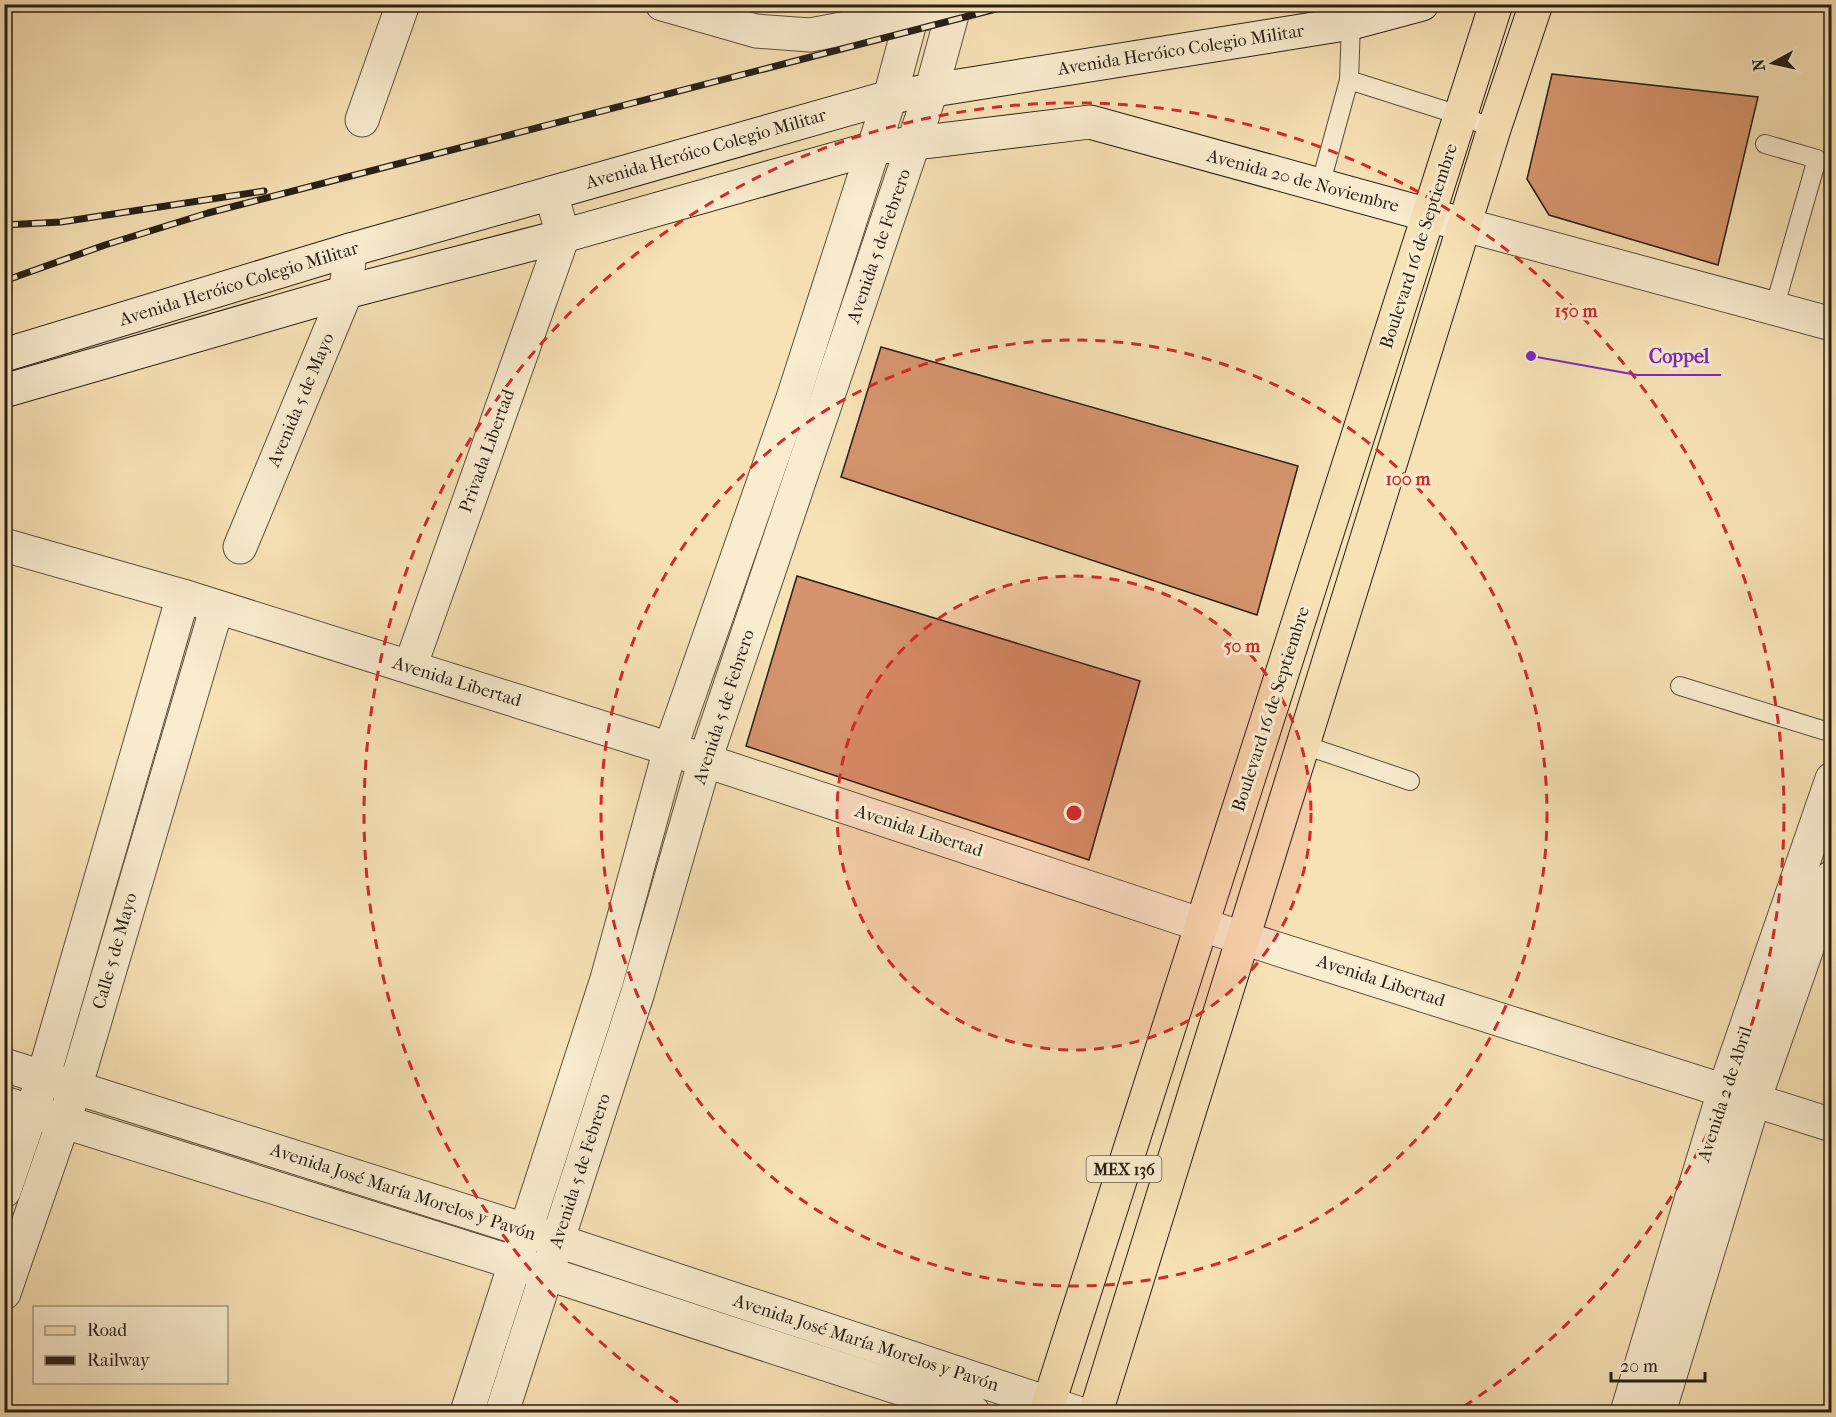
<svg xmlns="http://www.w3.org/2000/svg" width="1836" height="1417" font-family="'IM FELL French Canon',serif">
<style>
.building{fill:#d5946d;stroke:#271f16;stroke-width:1.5}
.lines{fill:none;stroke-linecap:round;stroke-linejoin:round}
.lane-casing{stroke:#5b503e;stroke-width:20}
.street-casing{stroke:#5b503e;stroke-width:35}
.secondary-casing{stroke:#271f16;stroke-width:35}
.primary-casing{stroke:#271f16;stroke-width:35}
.lane{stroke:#faeccf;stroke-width:18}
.street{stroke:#faeccf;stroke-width:33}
.secondary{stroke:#faeccf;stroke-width:33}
.primary{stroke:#f7e2b5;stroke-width:33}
.rail-casing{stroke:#271f16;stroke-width:7}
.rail{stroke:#faeccf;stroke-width:4.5;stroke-dasharray:14;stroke-linecap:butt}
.ring{fill:none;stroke:#d62828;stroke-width:3;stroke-dasharray:10 8}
.labels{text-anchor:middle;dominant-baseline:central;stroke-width:6;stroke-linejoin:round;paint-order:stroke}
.shield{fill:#faeccf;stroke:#665c4e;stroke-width:1.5}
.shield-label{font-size:16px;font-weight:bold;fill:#271f16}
.street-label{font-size:18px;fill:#271f16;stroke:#faeccf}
.centre{fill:#d62828;stroke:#faeccf;stroke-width:3}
.ring-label{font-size:18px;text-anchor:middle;font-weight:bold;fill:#d62828;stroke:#faeccf;stroke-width:6;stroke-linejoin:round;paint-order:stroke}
.leader{fill:none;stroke:#7b2cbf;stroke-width:2}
.callout-dot{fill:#7b2cbf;stroke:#faeccf;stroke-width:2}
.callout-label{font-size:20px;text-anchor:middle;font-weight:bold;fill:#7b2cbf;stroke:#faeccf;stroke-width:6;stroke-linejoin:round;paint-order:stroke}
</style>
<rect width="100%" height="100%" fill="#f7e2b5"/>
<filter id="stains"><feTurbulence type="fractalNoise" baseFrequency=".00333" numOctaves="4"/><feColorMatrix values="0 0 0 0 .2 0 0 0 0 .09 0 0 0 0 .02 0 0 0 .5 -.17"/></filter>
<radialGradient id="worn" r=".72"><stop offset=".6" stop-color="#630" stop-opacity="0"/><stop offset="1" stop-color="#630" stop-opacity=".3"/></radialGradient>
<g class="building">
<polygon points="1552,74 1758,97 1718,265 1549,215 1527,179"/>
<polygon points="881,347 1298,466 1257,615 841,477"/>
<polygon points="797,576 1140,681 1089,860 746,746"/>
</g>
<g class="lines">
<defs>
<g id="lane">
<polyline points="1349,80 1462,116 1494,129"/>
<polyline points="1765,144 1817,159 1774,309"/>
<polyline points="1320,186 1349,80 1351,23"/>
<polyline points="1680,686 1832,733"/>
<polyline points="1304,745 1410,781"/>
</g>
<g id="street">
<polyline points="662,4 756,31 810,35 932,12"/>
<polyline points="362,120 403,4"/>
<polyline points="1465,225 1832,324"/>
<polyline points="4,545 183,596 670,749 1202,925 1832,1125"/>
<polyline points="240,547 346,292 350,250"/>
<polyline points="410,667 563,236 551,193"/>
<polyline points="4,1065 525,1230 1075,1412"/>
<polyline points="4,1103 515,1263 973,1412"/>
<polyline points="4,1191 43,1078 183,596"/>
<polyline points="4,1293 75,1088 217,607"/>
<polyline points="467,1412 607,979 670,749 793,398 890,97 915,4"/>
<polyline points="502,1412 638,992 705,760 932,88 955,4"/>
<polyline points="1627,1412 1724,1091 1832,779"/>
<polyline points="1659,1412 1754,1100 1832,877"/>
</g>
<g id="secondary">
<polyline points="4,355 350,250 890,97 1351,23 1422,4"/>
<polyline points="4,391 346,292 563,236 874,148 1090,122 1465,225"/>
</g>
<g id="primary">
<polyline points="1046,1412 1496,4"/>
<polyline points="1096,1412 1494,129 1536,4"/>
</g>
</defs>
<use href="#lane" class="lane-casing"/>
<use href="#street" class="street-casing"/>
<use href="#secondary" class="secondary-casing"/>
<use href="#primary" class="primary-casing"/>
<use href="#lane" class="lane"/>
<use href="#street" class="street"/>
<use href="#secondary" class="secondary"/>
<use href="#primary" class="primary"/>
<defs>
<g id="rail">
<polyline points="4,225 61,222 264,191"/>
<polyline points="4,281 105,245 208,213 1015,4"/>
</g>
</defs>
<use href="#rail" class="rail-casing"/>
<use href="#rail" class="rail"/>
</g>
<circle cx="1074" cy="813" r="237" fill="#d62828" fill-opacity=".12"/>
<g class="ring">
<circle cx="1074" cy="813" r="237"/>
<circle cx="1074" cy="813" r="473"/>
<path d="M693 1412A710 710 0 1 1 1455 1412"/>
</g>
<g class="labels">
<rect class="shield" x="1086.5" y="1156" width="75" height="26" rx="4.5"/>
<g class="shield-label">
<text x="1124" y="1169">MEX 136</text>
</g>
<g class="street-label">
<text transform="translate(1181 50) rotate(-9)">Avenida Heróico Colegio Militar</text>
<text transform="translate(706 149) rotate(-16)">Avenida Heróico Colegio Militar</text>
<text transform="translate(1303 181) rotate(15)">Avenida 20 de Noviembre</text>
<text transform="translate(879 246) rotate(-71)">Avenida 5 de Febrero</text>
<text transform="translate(1419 246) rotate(-72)">Boulevard 16 de Septiembre</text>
<text transform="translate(239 284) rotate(-17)">Avenida Heróico Colegio Militar</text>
<text transform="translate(301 400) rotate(-67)">Avenida 5 de Mayo</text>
<text transform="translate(487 451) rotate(-70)">Privada Libertad</text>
<text transform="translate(457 682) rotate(17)">Avenida Libertad</text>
<text transform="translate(724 707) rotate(-72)">Avenida 5 de Febrero</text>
<text transform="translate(1271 709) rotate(-72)">Boulevard 16 de Septiembre</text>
<text transform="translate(919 831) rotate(18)">Avenida Libertad</text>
<text transform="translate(115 951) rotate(-74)">Calle 5 de Mayo</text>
<text transform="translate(1381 981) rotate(18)">Avenida Libertad</text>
<text transform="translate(1725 1094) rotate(-72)">Avenida 2 de Abril</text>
<text transform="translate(580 1171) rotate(-72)">Avenida 5 de Febrero</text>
<text transform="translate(403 1192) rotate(18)">Avenida José María Morelos y Pavón</text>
<text transform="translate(866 1343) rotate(18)">Avenida José María Morelos y Pavón</text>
</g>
</g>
<circle cx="1074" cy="813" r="9" class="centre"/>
<g class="ring-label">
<text x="1576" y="317">150 m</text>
<text x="1408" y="485">100 m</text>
<text x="1242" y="652">50 m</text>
</g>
<path class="leader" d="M1531 356L1637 375H1721"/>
<circle class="callout-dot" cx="1531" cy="356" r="6"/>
<g class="callout-label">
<text x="1679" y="363">Coppel</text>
</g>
<rect width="1836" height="1417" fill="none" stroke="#f7e2b5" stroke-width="24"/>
<rect x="6" y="6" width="1824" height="1405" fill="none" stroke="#271f16" stroke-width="3"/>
<rect x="12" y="12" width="1812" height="1393" fill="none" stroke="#271f16" stroke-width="1.5"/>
<rect x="33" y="1306" width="195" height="78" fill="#faeccf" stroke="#a69a85" stroke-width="1.5"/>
<rect x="45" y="1326" width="30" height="9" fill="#f7e2b5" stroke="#a69a85" stroke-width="1.5"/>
<text x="87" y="1336" font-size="18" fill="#271f16">Road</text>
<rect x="45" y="1356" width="30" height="9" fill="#271f16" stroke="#a69a85" stroke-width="1.5"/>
<text x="87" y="1366" font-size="18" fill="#271f16">Railway</text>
<g transform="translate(1773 63) rotate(262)" stroke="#faeccf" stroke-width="4.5" paint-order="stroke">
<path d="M0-4.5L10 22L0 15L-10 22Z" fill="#271f16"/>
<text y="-9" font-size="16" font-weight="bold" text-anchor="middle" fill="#271f16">N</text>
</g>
<path d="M1611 1372v9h94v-9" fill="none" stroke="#271f16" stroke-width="3"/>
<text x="1620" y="1372" font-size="18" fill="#271f16" stroke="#faeccf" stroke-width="4.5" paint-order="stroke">20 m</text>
<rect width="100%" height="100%" filter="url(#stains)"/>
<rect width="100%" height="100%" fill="url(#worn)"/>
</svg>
